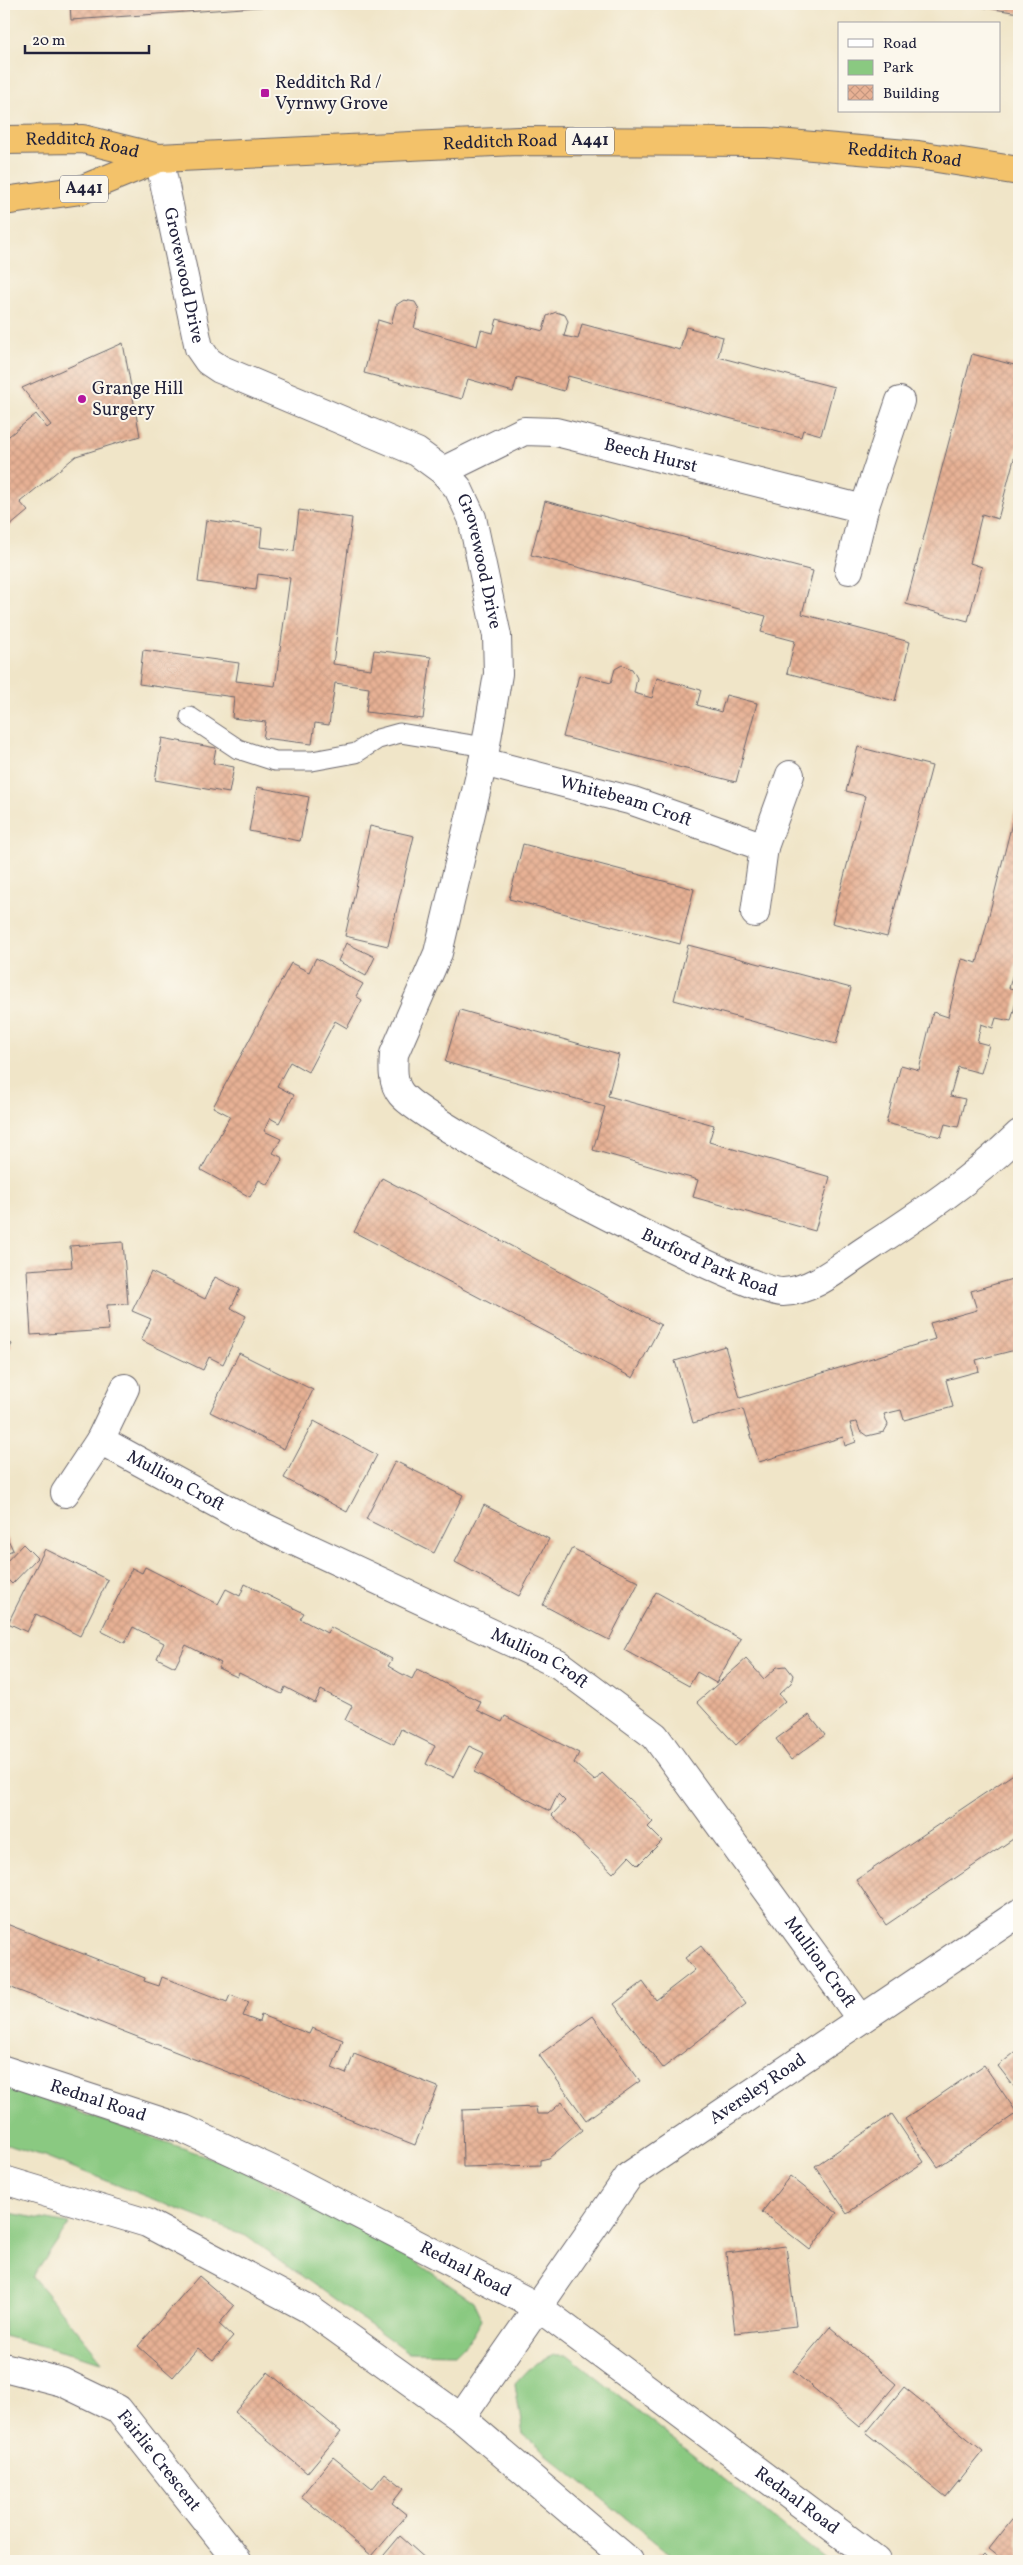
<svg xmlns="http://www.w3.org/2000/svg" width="1023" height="2565" font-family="Vollkorn,serif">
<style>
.green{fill:#8ac981;stroke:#56765e}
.building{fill:url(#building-cross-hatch)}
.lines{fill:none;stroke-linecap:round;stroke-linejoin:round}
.service-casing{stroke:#6a666c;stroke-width:21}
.minor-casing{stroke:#6a666c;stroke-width:30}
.tertiary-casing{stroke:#6a666c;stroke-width:30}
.trunk-casing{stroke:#6a666c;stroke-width:30}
.service{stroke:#fff;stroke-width:19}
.minor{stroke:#fff;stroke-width:28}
.tertiary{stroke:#fff;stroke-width:28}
.trunk{stroke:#f3c26a;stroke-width:28}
.poi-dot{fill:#b5179e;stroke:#fbf7ec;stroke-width:2}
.labels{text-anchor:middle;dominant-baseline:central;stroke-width:4;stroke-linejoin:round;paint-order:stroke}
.shield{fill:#fbf7ec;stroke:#636270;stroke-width:1}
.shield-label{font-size:16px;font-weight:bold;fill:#22223b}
.poi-label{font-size:18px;fill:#22223b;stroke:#fbf7ec;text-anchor:start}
.street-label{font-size:18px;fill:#22223b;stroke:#fbf7ec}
</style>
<defs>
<pattern id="building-cross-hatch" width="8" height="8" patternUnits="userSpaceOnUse" patternTransform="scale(1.25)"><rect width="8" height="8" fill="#e7b194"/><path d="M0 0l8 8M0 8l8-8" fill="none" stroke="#c69880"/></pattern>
</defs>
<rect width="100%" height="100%" fill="#fbf7ec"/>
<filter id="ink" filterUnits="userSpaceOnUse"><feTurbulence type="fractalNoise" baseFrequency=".02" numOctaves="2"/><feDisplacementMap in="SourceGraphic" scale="10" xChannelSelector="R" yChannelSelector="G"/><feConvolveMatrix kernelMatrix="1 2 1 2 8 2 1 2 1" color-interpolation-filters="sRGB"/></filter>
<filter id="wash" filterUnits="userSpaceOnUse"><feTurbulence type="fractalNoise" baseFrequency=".0096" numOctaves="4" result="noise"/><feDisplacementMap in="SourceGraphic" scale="20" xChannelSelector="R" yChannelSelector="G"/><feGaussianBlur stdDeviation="1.12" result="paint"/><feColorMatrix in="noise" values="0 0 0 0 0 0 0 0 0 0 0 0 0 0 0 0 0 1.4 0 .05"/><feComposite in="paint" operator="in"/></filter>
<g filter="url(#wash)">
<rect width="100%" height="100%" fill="#f0e5c8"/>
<g class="green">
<polygon points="4,2086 229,2164 391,2245 473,2301 482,2320 472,2337 455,2354 409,2353 246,2236 44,2156 4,2144"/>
<polygon points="4,2212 69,2224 33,2277 103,2362 4,2336"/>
<polygon points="554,2355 568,2355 827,2561 678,2561 523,2434 515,2384 534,2364"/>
</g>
<g id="blocks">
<g class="building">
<polygon points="70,4 287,4 287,5 71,20"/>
<polygon points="968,4 1019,4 1019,13 968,5"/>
<polygon points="404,300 415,302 419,309 414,328 477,346 481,330 493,333 497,319 543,331 547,316 556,312 565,315 568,321 564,336 578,339 582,324 680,350 686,327 723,337 718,357 834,387 821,435 803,430 801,437 568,376 564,391 517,378 513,392 468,379 462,399 364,373 378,320 391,324 396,305"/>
<polygon points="123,343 140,436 76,456 20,502 28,511 4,531 4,440 36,414 47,428 51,425 22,388"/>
<polygon points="972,354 1018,366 1019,362 1019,440 998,519 982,514 970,563 982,567 968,621 906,604"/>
<polygon points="545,501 813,571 802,614 910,642 895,701 787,673 795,641 761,632 766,616 531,555"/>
<polygon points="299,510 352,518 333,664 371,669 374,650 431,657 423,719 366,712 369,688 335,683 329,725 315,723 312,744 263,738 266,722 232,718 234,697 139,684 143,650 239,663 236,681 275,686 290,578 258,574 256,590 198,582 206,520 262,528 260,547 294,551"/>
<polygon points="622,665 632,669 637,678 634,693 652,698 657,678 701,690 697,705 721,712 726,695 757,703 736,782 563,737 579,675 611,683 615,669"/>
<polygon points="162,738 216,748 213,763 234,767 229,793 155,780"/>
<polygon points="858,747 932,766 887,937 832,923 865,796 846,791"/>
<polygon points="257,787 309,797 300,841 249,831"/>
<polygon points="1019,795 1019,963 1016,962 1009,988 1019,990 1011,1021 996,1018 993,1028 981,1024 977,1042 989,1045 981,1073 958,1067 950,1096 965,1099 958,1127 945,1124 941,1137 886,1123 901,1065 919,1070 933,1012 948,1017 962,959 977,963"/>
<polygon points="370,826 414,836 388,946 345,936"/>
<polygon points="523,844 694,889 680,944 509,899"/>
<polygon points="346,943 375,957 366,976 338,961"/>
<polygon points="688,945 851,988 836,1044 674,1000"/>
<polygon points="316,958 363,984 356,996 362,1000 347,1028 335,1021 308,1072 290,1062 277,1086 294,1095 279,1123 270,1118 264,1131 281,1139 273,1153 283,1158 268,1185 259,1180 250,1197 201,1170 230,1116 213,1107 291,963 309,972"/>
<polygon points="460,1010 619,1055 608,1096 714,1125 709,1142 830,1177 815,1231 693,1197 698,1180 593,1150 605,1107 445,1062"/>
<polygon points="382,1178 661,1325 633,1378 354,1232"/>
<polygon points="123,1242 128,1304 107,1305 109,1330 31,1335 27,1270 72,1267 70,1246"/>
<polygon points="151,1272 205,1299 215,1277 240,1289 231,1308 246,1316 223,1364 209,1357 203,1370 141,1340 151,1319 132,1311"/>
<polygon points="1019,1277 1019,1349 976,1360 979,1371 946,1380 953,1407 904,1420 901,1410 884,1414 888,1425 884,1432 867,1436 860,1431 857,1422 850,1423 856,1442 845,1446 843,1437 759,1462 743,1409 693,1423 675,1361 725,1346 740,1398 935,1339 930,1323 977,1310 971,1291"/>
<polygon points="4,1340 12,1344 4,1359"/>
<polygon points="239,1353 313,1390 284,1449 210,1412"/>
<polygon points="314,1421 377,1455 347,1512 284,1478"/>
<polygon points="395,1461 463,1495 434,1553 366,1519"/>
<polygon points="484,1505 549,1539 519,1596 455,1562"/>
<polygon points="4,1531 13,1550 4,1554"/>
<polygon points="23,1544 37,1558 12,1584 4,1576 4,1564"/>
<polygon points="572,1548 639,1582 609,1640 543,1605"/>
<polygon points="45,1549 108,1580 80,1636 36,1614 27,1632 8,1623"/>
<polygon points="145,1567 218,1604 226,1589 240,1596 245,1584 304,1613 300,1619 327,1633 330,1627 392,1659 388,1666 400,1673 412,1679 417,1669 481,1702 477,1710 485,1714 502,1722 505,1716 579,1753 574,1763 595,1781 602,1773 653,1822 648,1827 662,1841 638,1865 629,1856 613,1873 552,1815 565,1801 558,1794 550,1811 474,1772 484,1753 469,1746 453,1777 426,1764 435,1746 401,1729 394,1744 345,1720 352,1706 321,1690 315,1703 285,1687 282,1694 239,1673 237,1677 218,1668 221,1663 186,1645 175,1667 157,1658 164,1643 133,1627 125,1643 101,1631 132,1568 142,1573"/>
<polygon points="656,1592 741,1639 716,1683 697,1672 689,1686 624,1650"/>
<polygon points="746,1659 764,1679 777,1667 786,1666 793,1675 791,1683 779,1694 785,1701 736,1745 697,1702"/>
<polygon points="809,1715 825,1735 791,1760 776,1739"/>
<polygon points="1015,1773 1019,1780 1019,1835 886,1925 856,1880"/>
<polygon points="4,1923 145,1978 144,1981 159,1986 162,1977 227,2002 230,1995 249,2002 243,2016 259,2022 261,2015 309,2034 312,2028 343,2040 332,2068 346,2074 354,2054 438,2087 415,2145 4,1985"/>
<polygon points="701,1946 746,2004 663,2068 614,2004 643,1982 656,2000 695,1970 685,1958"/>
<polygon points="593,2016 640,2081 586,2120 539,2055"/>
<polygon points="1019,2049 1019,2093 998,2066"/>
<polygon points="984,2065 1017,2113 938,2167 905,2119"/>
<polygon points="562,2102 582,2130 549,2158 540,2160 540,2165 463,2167 462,2110 536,2107 537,2114 548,2114"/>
<polygon points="892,2114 924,2162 847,2213 815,2166"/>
<polygon points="790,2176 837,2213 810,2250 762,2212"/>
<polygon points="786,2246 796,2326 735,2333 726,2253"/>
<polygon points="199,2276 234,2306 219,2324 233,2337 213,2360 198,2348 173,2377 138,2346"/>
<polygon points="830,2327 896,2384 860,2427 793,2371"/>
<polygon points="268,2372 341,2432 307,2473 235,2412"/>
<polygon points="904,2387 983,2451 946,2497 866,2433"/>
<polygon points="333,2457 372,2489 385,2473 404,2488 392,2503 407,2515 372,2556 301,2496"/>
<polygon points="1019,2511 1019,2561 1004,2561 989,2549"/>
<polygon points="400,2536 428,2561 379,2561"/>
<polygon points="984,2555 991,2561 978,2561"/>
</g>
</g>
</g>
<g filter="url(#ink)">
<use href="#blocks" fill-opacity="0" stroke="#6a666c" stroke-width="1"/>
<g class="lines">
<defs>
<polyline id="service" points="190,717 238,749 275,761 312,761 356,753 378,739 400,733 485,747"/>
<g id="minor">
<path id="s1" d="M159,158L199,348L208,361L220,369L417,452L443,471L458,488L472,518L497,636L498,674L483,762L438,953L394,1054C393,1067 392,1083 401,1094C426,1126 745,1293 783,1292C814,1291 842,1265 867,1249C921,1214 973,1179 1019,1134"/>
<path id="s2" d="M443,471L524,431L556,432L864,509"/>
<polyline points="849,570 864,509 900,401"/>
<path id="s3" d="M483,762L633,801L764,847"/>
<polyline points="755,913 764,847 790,775"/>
<path id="s4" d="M100,1440L238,1515L558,1664L655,1736L861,2019"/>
<polyline points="65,1493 100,1440 125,1388"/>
<path id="s5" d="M4,2070L184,2129L283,2175L538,2307L876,2560"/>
<path id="s6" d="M4,2367L62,2382L118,2409L238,2561"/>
<path id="s7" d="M461,2418L629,2176L1019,1913"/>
</g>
<polyline id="tertiary" points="4,2180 147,2223 309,2309 461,2418 629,2561"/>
<g id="trunk">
<path id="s8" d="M4,140L83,139L159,158L518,141L766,142L918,155L1019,171"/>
<polyline points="4,201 81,190 159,158"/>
</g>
</defs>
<use href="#service" class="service-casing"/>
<use href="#minor" class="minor-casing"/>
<use href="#tertiary" class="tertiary-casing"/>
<use href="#trunk" class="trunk-casing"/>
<use href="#service" class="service"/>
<use href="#minor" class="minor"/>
<use href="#tertiary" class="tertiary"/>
<use href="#trunk" class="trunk"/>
</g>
</g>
<g class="poi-dot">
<rect x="260" y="88" width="10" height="10" rx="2.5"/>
<circle cx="82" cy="399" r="5"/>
</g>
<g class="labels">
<g class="shield">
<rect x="566" y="127.5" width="48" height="27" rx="4"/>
<rect x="60" y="175.5" width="48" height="27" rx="4"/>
</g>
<g class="shield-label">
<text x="590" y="141">A441</text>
<text x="84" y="189">A441</text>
</g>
<g class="poi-label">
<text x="275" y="83">Redditch Rd /<tspan x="275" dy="21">Vyrnwy Grove</tspan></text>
<text x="92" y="389">Grange Hill<tspan x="92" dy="21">Surgery</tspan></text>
</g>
<g class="street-label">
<text stroke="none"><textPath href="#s8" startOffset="499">Redditch Road</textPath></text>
<text stroke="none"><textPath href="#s8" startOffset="79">Redditch Road</textPath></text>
<text stroke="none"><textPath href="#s8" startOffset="904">Redditch Road</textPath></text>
<text stroke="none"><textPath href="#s1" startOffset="120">Grovewood Drive</textPath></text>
<text stroke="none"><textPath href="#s2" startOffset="220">Beech Hurst</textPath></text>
<text stroke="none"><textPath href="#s1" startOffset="570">Grovewood Drive</textPath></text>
<text stroke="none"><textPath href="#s3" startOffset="148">Whitebeam Croft</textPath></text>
<text stroke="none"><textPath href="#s1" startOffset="1475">Burford Park Road</textPath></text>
<text stroke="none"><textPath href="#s4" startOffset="86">Mullion Croft</textPath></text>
<text stroke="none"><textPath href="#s4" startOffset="491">Mullion Croft</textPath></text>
<text stroke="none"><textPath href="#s4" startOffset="911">Mullion Croft</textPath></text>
<text stroke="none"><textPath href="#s7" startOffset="450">Aversley Road</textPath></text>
<text stroke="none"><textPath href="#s5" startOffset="99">Rednal Road</textPath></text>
<text stroke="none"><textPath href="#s5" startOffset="504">Rednal Road</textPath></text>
<text stroke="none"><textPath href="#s6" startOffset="188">Fairlie Crescent</textPath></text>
<text stroke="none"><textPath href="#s5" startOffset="909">Rednal Road</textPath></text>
</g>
</g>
<rect width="1023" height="2565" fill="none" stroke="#fbf7ec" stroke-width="20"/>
<rect x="838" y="22" width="162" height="90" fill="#fbf7ec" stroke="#a4a2a5"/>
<rect x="848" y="39" width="25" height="8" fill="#ffffff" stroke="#a4a2a5"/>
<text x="883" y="48" font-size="15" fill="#22223b">Road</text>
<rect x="848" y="60" width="25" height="15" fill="#8ac981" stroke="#a4a2a5"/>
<text x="883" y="72" font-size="15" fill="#22223b">Park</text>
<rect x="848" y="85" width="25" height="15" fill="url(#building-cross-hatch)" stroke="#a4a2a5"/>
<text x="883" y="98" font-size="15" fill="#22223b">Building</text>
<path d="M25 45v8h124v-8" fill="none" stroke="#22223b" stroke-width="2.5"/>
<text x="32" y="45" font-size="15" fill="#22223b" stroke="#fbf7ec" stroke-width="4" paint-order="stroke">20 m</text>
</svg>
